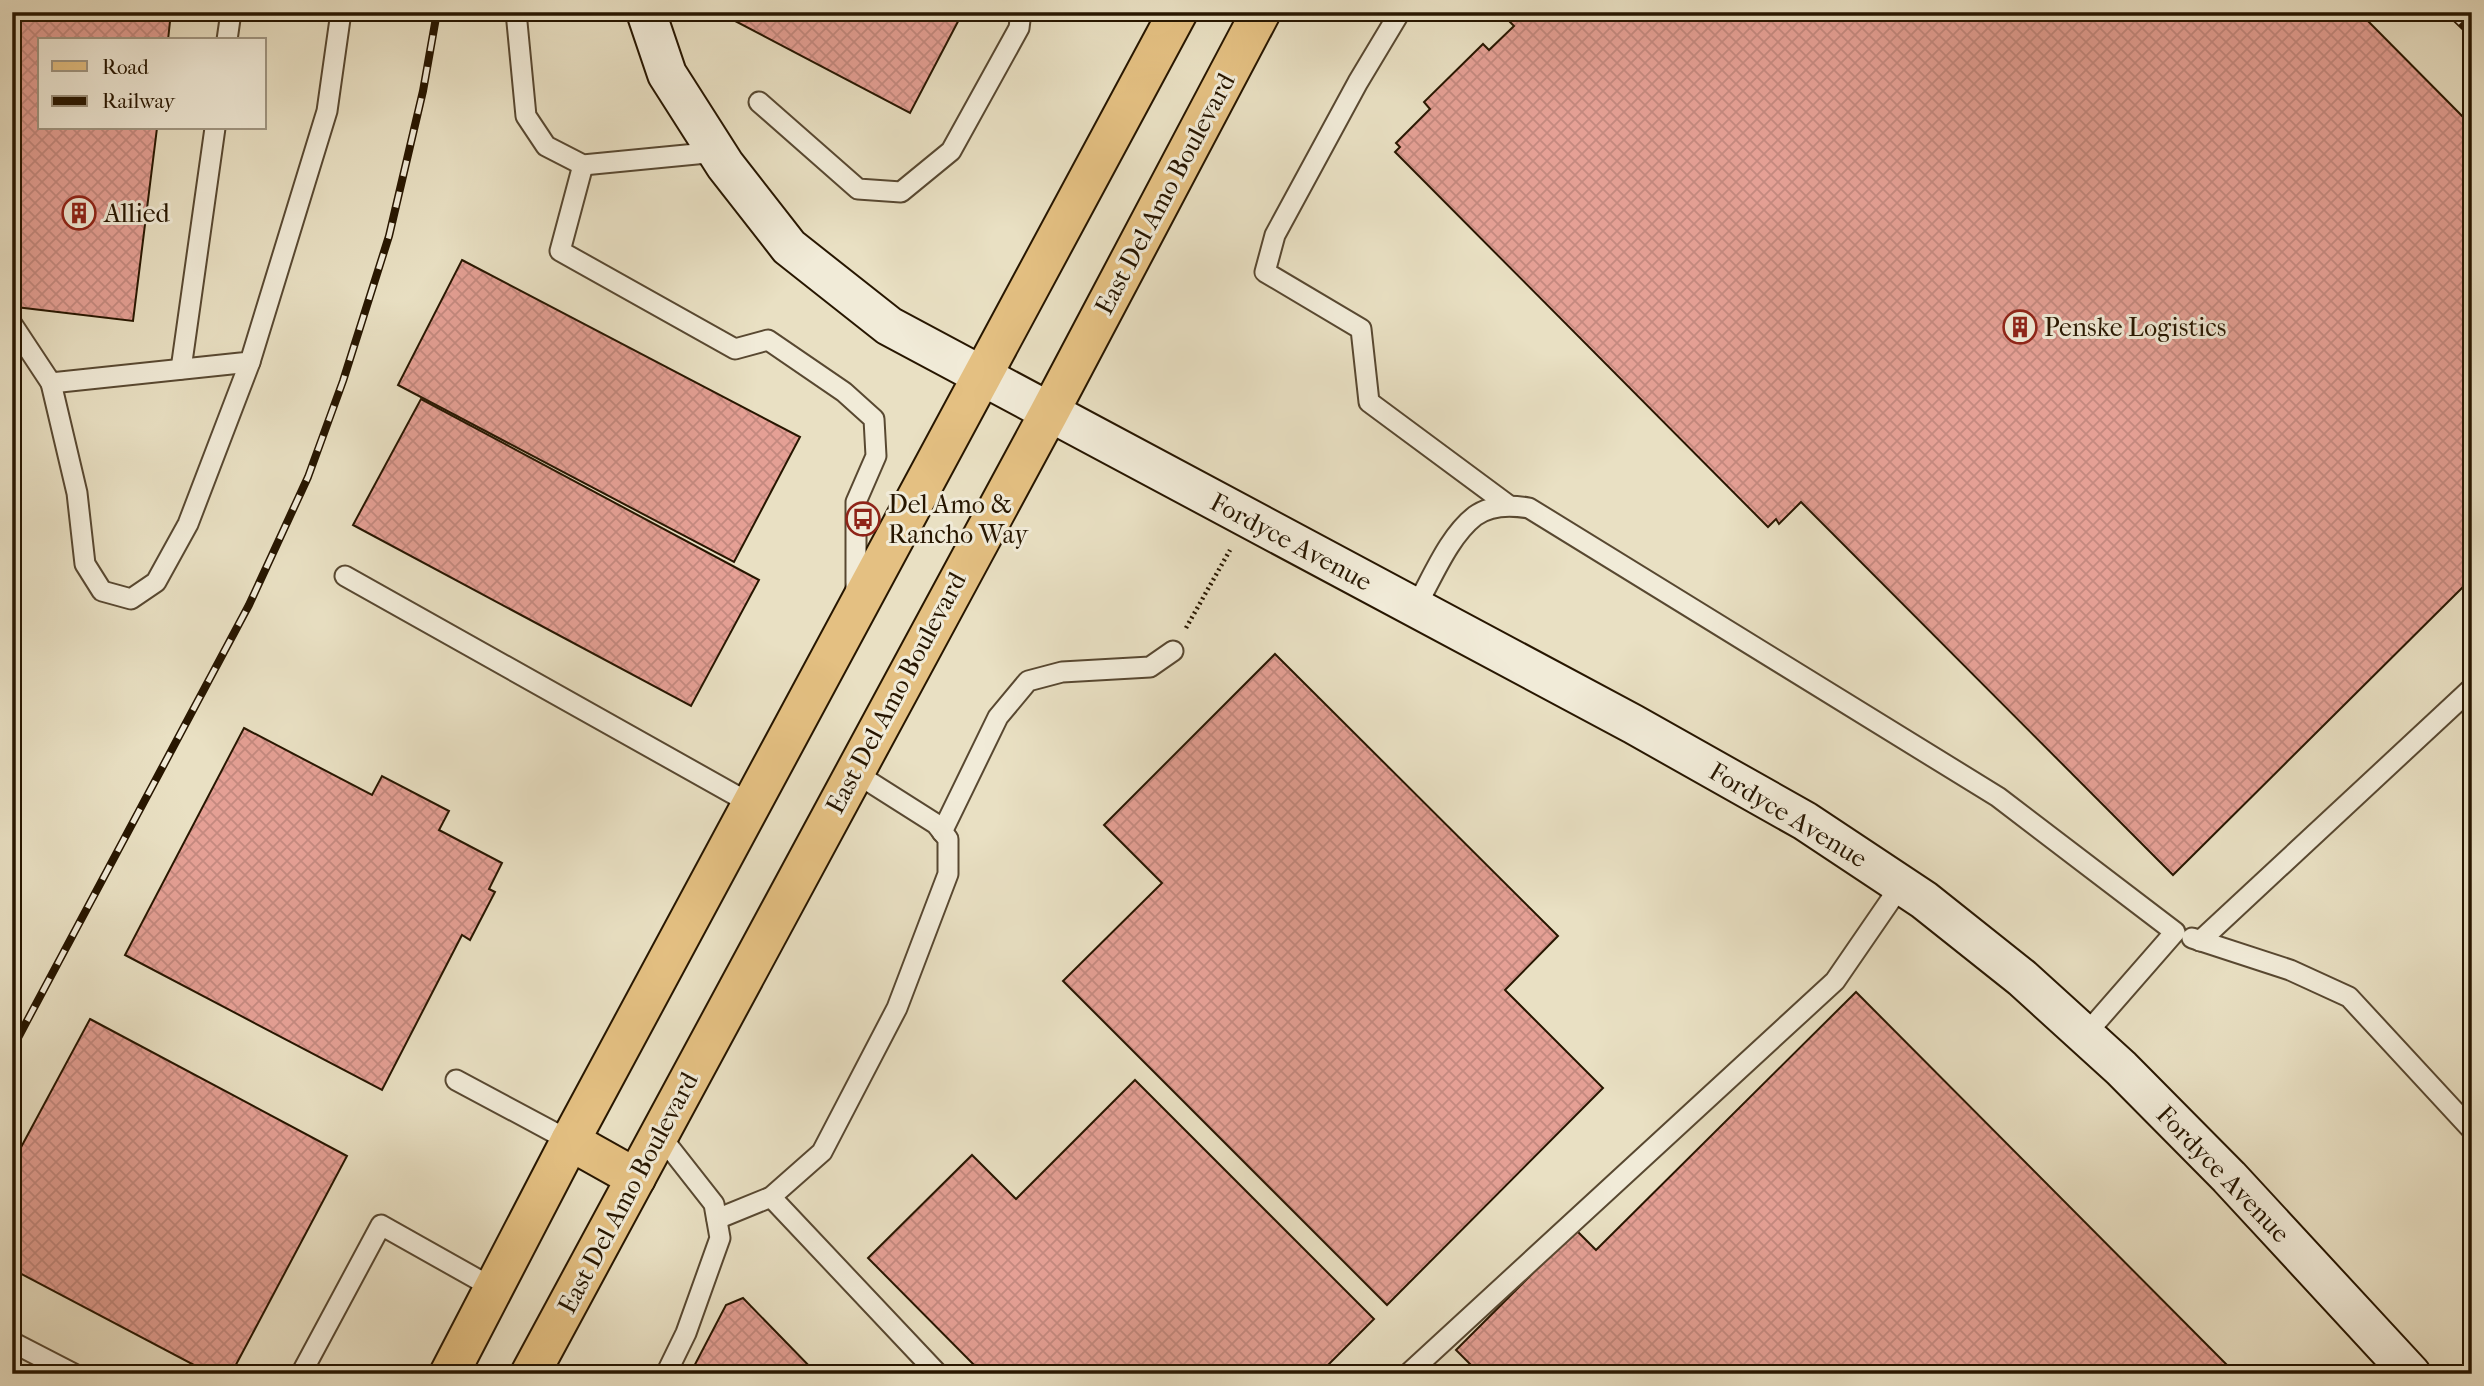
<svg xmlns="http://www.w3.org/2000/svg" width="2484" height="1386" font-family="'IM FELL French Canon',serif">
<style>
.building{fill:url(#building-cross-hatch);stroke:#271600;stroke-width:2}
.lines{fill:none;stroke-linecap:round;stroke-linejoin:round}
.lane-casing{stroke:#584831;stroke-width:23}
.secondary-casing{stroke:#271600;stroke-width:42}
.primary-casing{stroke:#271600;stroke-width:42}
.path{stroke:#271600;stroke-width:4.5;stroke-dasharray:2 3.5;stroke-linecap:butt}
.lane{stroke:#f1ebd8;stroke-width:19}
.secondary{stroke:#f1ebd8;stroke-width:38}
.primary{stroke:#e4c082;stroke-width:38}
.rail-casing{stroke:#271600;stroke-width:8}
.rail{stroke:#f1ebd8;stroke-width:5;stroke-dasharray:16;stroke-linecap:butt}
.labels{text-anchor:middle;dominant-baseline:central;stroke-width:6;stroke-linejoin:round;paint-order:stroke}
.street-label{font-size:26px;fill:#271600;stroke:#f1ebd8}
.poi-label{font-size:26px;fill:#271600;stroke:#f1ebd8;text-anchor:start}
</style>
<defs>
<pattern id="building-cross-hatch" width="8" height="8" patternUnits="userSpaceOnUse" patternTransform="scale(1.75)"><rect width="8" height="8" fill="#e5a095"/><path d="M0 0l8 8M0 8l8-8" fill="none" stroke="#c4897f"/></pattern>
</defs>
<rect width="100%" height="100%" fill="#e9e0c3"/>
<filter id="stains"><feTurbulence type="fractalNoise" baseFrequency=".00286" numOctaves="4"/><feColorMatrix values="0 0 0 0 .2 0 0 0 0 .09 0 0 0 0 .02 0 0 0 .5 -.17"/></filter>
<radialGradient id="worn" r=".72"><stop offset=".6" stop-color="#630" stop-opacity="0"/><stop offset="1" stop-color="#630" stop-opacity=".3"/></radialGradient>
<g class="building">
<polygon points="12,12 171,12 168,40 40,40 40,128 157,128 133,321 16,307 12,299"/>
<polygon points="718,12 963,12 910,113"/>
<polygon points="1513,12 2359,12 2472,126 2472,578 2173,875 1801,502 1779,524 1776,519 1768,527 1395,152 1400,147 1396,143 1430,109 1424,102 1483,44 1489,50 1514,26 1507,19"/>
<polygon points="462,260 800,437 734,562 398,385"/>
<polygon points="421,399 759,580 691,706 353,525"/>
<polygon points="1275,654 1558,936 1505,990 1603,1088 1387,1305 1063,981 1162,883 1104,825"/>
<polygon points="244,728 372,795 382,776 449,811 439,830 502,863 489,889 495,892 470,940 462,935 382,1090 125,955"/>
<polygon points="1856,992 2236,1374 1474,1374 1477,1371 1456,1350 1576,1230 1596,1250"/>
<polygon points="90,1019 347,1156 231,1374 211,1374 12,1269 12,1164"/>
<polygon points="1135,1080 1374,1319 1319,1374 983,1374 868,1258 972,1155 1016,1199"/>
<polygon points="743,1298 817,1374 690,1374 726,1305"/>
</g>
<g class="lines">
<defs>
<g id="lane">
<polyline points="516,12 526,116 546,146 583,165 717,152"/>
<polyline points="1400,12 1358,82 1275,235 1265,272 1361,329 1369,402 1508,505"/>
<polyline points="227,40 231,12"/>
<polyline points="759,102 858,189 901,192 951,151 1019,28 1021,12"/>
<polyline points="583,165 560,251 735,349 768,340 844,392 874,419 876,456 856,502 856,595"/>
<polyline points="12,324 51,383 250,362 327,111 341,12"/>
<polyline points="181,369 215,128"/>
<polyline points="51,383 77,493 85,564 102,591 131,599 156,582 188,524 250,362"/>
<polyline points="345,576 753,805"/>
<path d="M1415,608C1432,579 1448,537 1475,516C1490,505 1512,505 1529,508L1998,797L2175,932L2085,1035"/>
<polyline points="942,832 998,717 1028,681 1062,672 1150,667 1173,651"/>
<polyline points="2192,938 2290,970 2349,997 2472,1130"/>
<polyline points="2200,941 2472,688"/>
<polyline points="456,1080 570,1141"/>
<polyline points="659,1134 714,1204 720,1238 686,1333 666,1374"/>
<polyline points="771,1197 938,1374"/>
<polyline points="717,1219 771,1197 822,1152 897,1008 948,874 948,839 936,824 854,772"/>
<polyline points="12,1342 74,1374"/>
<polyline points="301,1374 381,1225 493,1288"/>
<polyline points="1408,1374 1835,981 1901,885"/>
</g>
<polyline id="secondary" points="646,12 667,74 725,165 789,247 889,326 1633,724 1805,821 1924,900 2022,978 2121,1068 2229,1177 2411,1374"/>
<g id="primary">
<polyline points="570,1141 636,1178"/>
<polyline points="449,1374 570,1141 1178,12"/>
<polyline points="530,1374 1049,413 1261,12"/>
</g>
</defs>
<use href="#lane" class="lane-casing"/>
<use href="#secondary" class="secondary-casing"/>
<use href="#primary" class="primary-casing"/>
<polyline class="path" points="1186,628 1230,550"/>
<use href="#lane" class="lane"/>
<use href="#secondary" class="secondary"/>
<use href="#primary" class="primary"/>
<defs>
<g id="rail">
<polyline points="2449,12 2472,34"/>
<polyline points="12,1049 249,605 308,477 343,381 389,236 423,91 437,12"/>
</g>
</defs>
<use href="#rail" class="rail-casing"/>
<use href="#rail" class="rail"/>
</g>
<defs>
<symbol id="building-ring" viewBox="-11 -11 22 22"><circle r="9.5" fill="#f1ebd8" stroke="#8f2418" stroke-width="1.5"/><path d="M-4-6H4V6H1V3H-1V6H-4ZM-2.5-4.3h1.7v1.8h-1.7ZM.8-4.3h1.7v1.8H.8ZM-2.5-1h1.7V.8h-1.7ZM.8-1h1.7V.8H.8Z" fill="#8f2418"/></symbol>
<symbol id="bus-ring" viewBox="-11 -11 22 22"><circle r="9.5" fill="#f1ebd8" stroke="#8f2418" stroke-width="1.5"/><path d="M-5-6H5V4H4V6H2V4H-2V6H-4V4H-5ZM-3.5-4V0h7V-4ZM-3.5 1.2v1.5H-2V1.2ZM2 1.2v1.5H3.5V1.2Z" fill="#8f2418"/></symbol>
</defs>
<g fill-rule="evenodd">
<use href="#building-ring" x="60" y="194" width="38" height="38"/>
<use href="#building-ring" x="2001" y="308" width="38" height="38"/>
<use href="#bus-ring" x="844" y="500" width="38" height="38"/>
</g>
<g class="labels">
<g class="street-label">
<text transform="translate(1165 194) rotate(-62)">East Del Amo Boulevard</text>
<text transform="translate(1291 542) rotate(28)">Fordyce Avenue</text>
<text transform="translate(896 693) rotate(-62)">East Del Amo Boulevard</text>
<text transform="translate(1788 815) rotate(31)">Fordyce Avenue</text>
<text transform="translate(2223 1174) rotate(46)">Fordyce Avenue</text>
<text transform="translate(628 1193) rotate(-62)">East Del Amo Boulevard</text>
</g>
<g class="poi-label">
<text x="104" y="213">Allied</text>
<text x="2044" y="327">Penske Logistics</text>
<text x="888" y="504">Del Amo &amp;<tspan x="888" dy="30">Rancho Way</tspan></text>
</g>
</g>
<rect width="2484" height="1386" fill="none" stroke="#e9e0c3" stroke-width="42"/>
<rect x="14" y="14" width="2456" height="1358" fill="none" stroke="#271600" stroke-width="3.5"/>
<rect x="21" y="21" width="2442" height="1344" fill="none" stroke="#271600" stroke-width="2"/>
<rect x="38" y="38" width="228" height="91" fill="#f1ebd8" stroke="#a09682" stroke-width="2"/>
<rect x="52" y="61" width="35" height="10" fill="#e4c082" stroke="#a09682" stroke-width="2"/>
<text x="102" y="74" font-size="21" fill="#271600">Road</text>
<rect x="52" y="96" width="35" height="10" fill="#271600" stroke="#a09682" stroke-width="2"/>
<text x="102" y="108" font-size="21" fill="#271600">Railway</text>
<rect width="100%" height="100%" filter="url(#stains)"/>
<rect width="100%" height="100%" fill="url(#worn)"/>
</svg>
